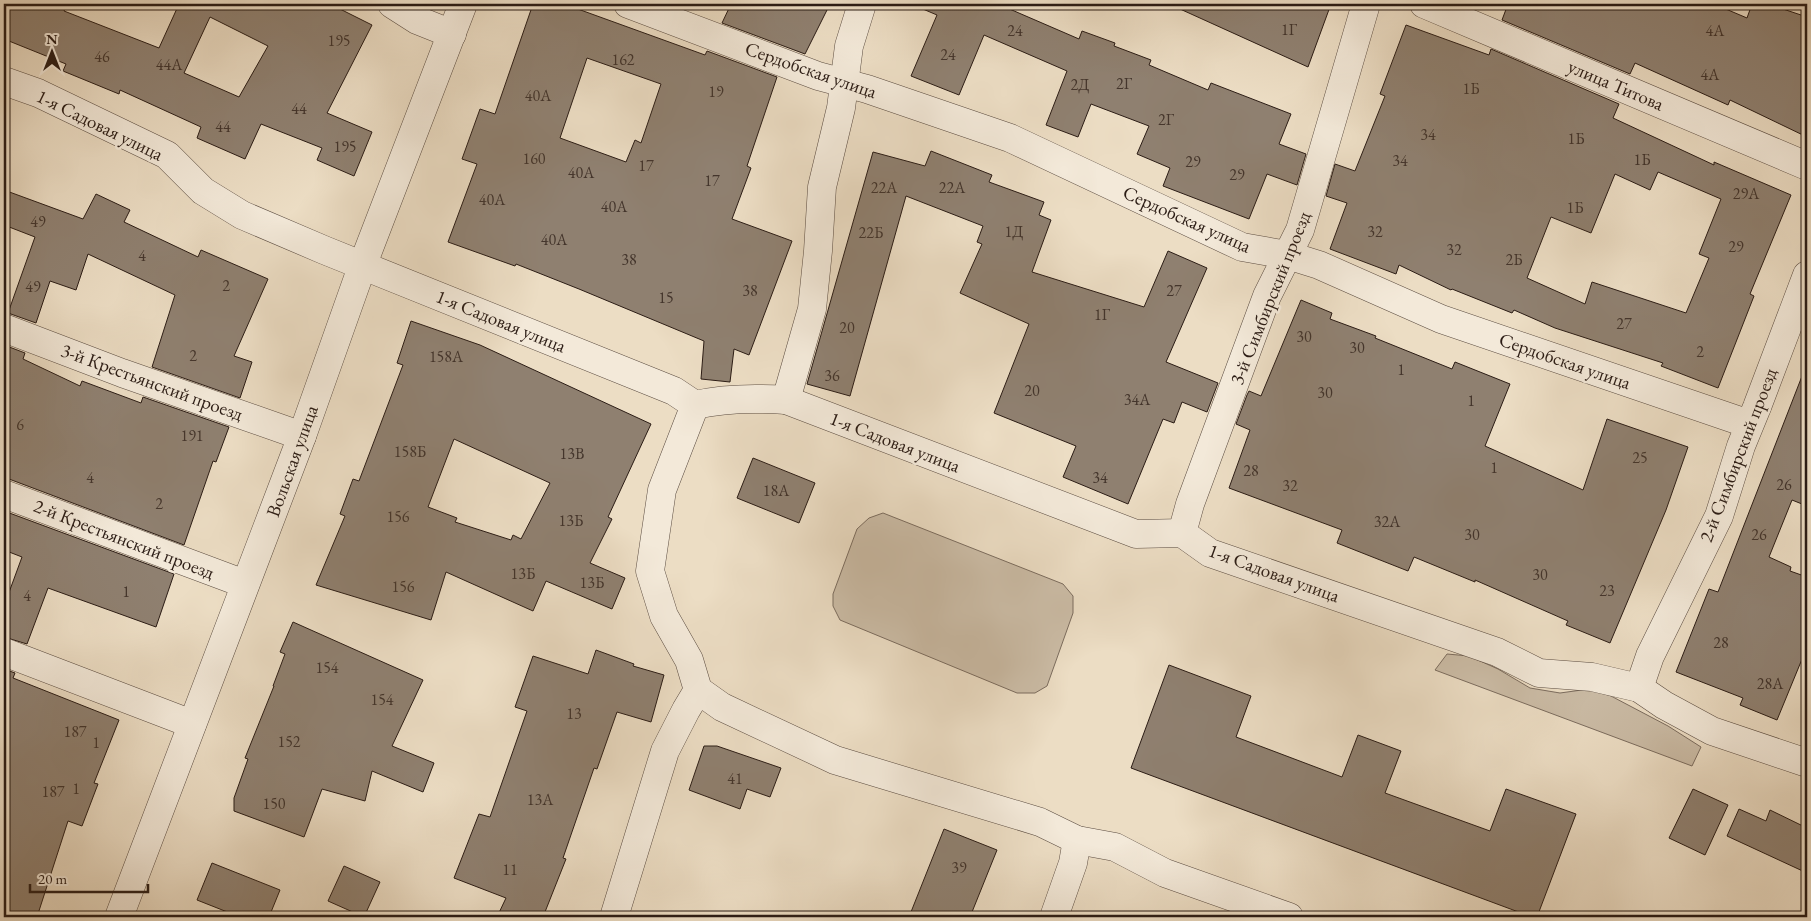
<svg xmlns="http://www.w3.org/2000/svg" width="1811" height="921" font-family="'EB Garamond',serif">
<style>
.green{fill:#cbbca6;stroke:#7b6c5e}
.building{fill:#8f8070;stroke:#2b1c15;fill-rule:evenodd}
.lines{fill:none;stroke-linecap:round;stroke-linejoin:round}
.minor-casing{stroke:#5b4c41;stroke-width:29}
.minor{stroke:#f3e9d9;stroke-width:28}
.labels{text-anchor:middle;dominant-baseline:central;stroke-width:5;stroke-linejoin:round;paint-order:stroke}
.number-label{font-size:16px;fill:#44352c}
.street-label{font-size:19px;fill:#2b1c15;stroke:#f3e9d9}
</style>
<rect width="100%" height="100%" fill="#ecddc4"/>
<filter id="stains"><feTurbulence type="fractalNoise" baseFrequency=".004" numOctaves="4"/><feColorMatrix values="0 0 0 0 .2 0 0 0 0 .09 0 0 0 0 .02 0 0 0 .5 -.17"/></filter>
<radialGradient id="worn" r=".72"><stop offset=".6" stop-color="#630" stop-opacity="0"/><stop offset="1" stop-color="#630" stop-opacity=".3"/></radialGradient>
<g class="green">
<polygon points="883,513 1063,584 1073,596 1073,613 1047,686 1035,693 1017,693 840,620 833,606 833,594 857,529 869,518"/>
<polygon points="1447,654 1469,656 1498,669 1530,688 1560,693 1589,689 1611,696 1668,726 1701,747 1692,766 1435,670"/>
</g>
<g class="building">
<path d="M4,4H67L64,11L159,48L179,4H330L372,25L327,113L372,132L354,176L317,160L322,148L261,124L245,159L197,138L201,127L120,90L119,94L63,71L66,64L4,39ZM210,17L268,46L239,97L184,73Z"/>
<path d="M533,4H564L705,55L707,51L777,77L747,166L751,168L732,219L792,241L749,355L734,349L730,382L701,379L704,341L579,289L516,264L515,266L448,242L477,164L462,159L480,109L495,114ZM587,58L661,84L641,143L635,140L626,162L560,138Z"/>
<polygon points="731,4 830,4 805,54 722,23"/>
<polygon points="911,4 998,4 1079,39 1082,31 1115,43 1114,46 1151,60 1149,65 1208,90 1211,83 1291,114 1279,144 1306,154 1297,185 1267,174 1249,219 1163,186 1170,168 1137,154 1149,126 1091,104 1078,137 1046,125 1067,71 984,35 959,95 911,76 937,15"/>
<polygon points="1169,4 1331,4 1308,67"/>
<polygon points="1508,4 1714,4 1747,18 1752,4 1768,4 1807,17 1807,137 1730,100 1728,105 1635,63 1630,74 1502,20"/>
<path d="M1406,25L1489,55L1491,49L1619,104L1613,118L1714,165V162L1791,195L1750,294L1754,296L1718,388L1661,366L1663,363L1555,328L1514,310L1512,313L1452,289L1451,290L1399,265L1396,274L1330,249L1347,203L1326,196L1335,164L1355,171L1385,96L1380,94ZM1658,172L1721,199L1699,254L1709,258L1686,313L1592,282L1585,304L1527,278L1551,217L1591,233L1615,174L1650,190Z"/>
<polygon points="931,151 992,175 989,182 1044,202 1039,215 1051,220 1032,272 1144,307 1168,251 1207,268 1166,362 1218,383 1207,412 1182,402 1174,423 1163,419 1128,504 1063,477 1076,446 994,413 1029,324 960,293 982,244 977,242 983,226 906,196 850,396 807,384 873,152 925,166"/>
<polygon points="4,190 83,219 96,194 130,210 124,222 198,257 201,250 268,279 234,356 252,362 240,398 152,367 175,295 88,254 76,290 50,281 36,323 8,313 35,237 4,225"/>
<polygon points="1301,300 1332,313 1330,319 1376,336 1375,338 1452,369 1455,362 1510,384 1485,446 1583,490 1607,419 1688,447 1666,510 1610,643 1566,625 1568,621 1475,580 1475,582 1414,557 1408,571 1337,543 1342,530 1229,488 1250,430 1236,424 1247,395 1249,391 1261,396"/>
<path d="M411,321L480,345L651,424L608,517L612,519L590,563L625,578L612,609L546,581L533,611L446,572L431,620L316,585L345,516L340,514L353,479L359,481L403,365L397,363ZM454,439L550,483L521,539L513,535L511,540L455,522L457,518L428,507Z"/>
<polygon points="4,345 25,353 23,359 80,386 82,381 141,403 143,397 229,427 216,462 213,461 184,545 9,479 4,479"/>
<polygon points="1804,371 1807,372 1807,506 1792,500 1769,557 1791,567 1790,571 1807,577 1807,647 1777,720 1740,705 1743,698 1676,672 1709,589 1718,592"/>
<polygon points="753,458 815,483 799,523 737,498"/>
<polygon points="4,511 174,574 156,627 48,588 27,644 4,637 4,606 22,557 4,550"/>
<polygon points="293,622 423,680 392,746 434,763 423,792 372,771 365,801 322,789 304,837 234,811 234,798 248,759 245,758 274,686 273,686 285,654 280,652"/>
<polygon points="596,650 634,664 633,666 664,675 651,722 617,712 597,769 594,768 563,858 566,859 543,917 497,917 506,898 454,878 479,814 490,817 527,711 515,707 533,656 588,674"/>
<polygon points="1169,665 1251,696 1236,737 1342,777 1358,735 1401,751 1385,793 1490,831 1506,789 1576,814 1537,917 1532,917 1131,768"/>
<polygon points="4,669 15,673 13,678 119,720 94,783 98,784 82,826 68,821 37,917 4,917"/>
<polygon points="704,746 717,746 781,768 770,797 747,789 740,809 689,790"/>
<polygon points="1693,789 1728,805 1705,855 1669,838"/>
<polygon points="1739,809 1766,821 1770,810 1807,828 1807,873 1727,836"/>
<polygon points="944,829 997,850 970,917 909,917"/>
<polygon points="212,863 280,890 269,917 240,917 197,900"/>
<polygon points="344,866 380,882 364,917 328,901"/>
</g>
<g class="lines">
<defs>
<g id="minor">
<polyline points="392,4 417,20 452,34"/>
<polyline points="628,4 818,76 867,89 1010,138 1242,247 1287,255 1319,265 1441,319 1749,424"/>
<polyline points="1424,4 1807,166"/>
<path d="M4,81L38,93L167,155L203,191L242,215L324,250L674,391L695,405C725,398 756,398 786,400L1136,534L1182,533L1210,553L1497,652L1539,673L1592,677L1639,688L1664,705L1712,731L1807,763"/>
<polyline points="4,328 122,373 302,436"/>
<polyline points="786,400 812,309 818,251 822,187 841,108 849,46 862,4"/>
<polyline points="4,494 245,584"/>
<polyline points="1182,533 1190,504 1267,296 1300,230 1366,4"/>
<polyline points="4,652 192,724"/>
<polyline points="1639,688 1650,656 1719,516 1741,446 1757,407 1807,275"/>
<polyline points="698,690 722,707 835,760 1040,822 1077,840 1115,847 1165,873 1289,917"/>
<polyline points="119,917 302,436 363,264 463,4"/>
<polyline points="614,917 665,751 686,710 698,690 689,660 664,616 650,571 662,490 695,405"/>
<polyline points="1054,917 1073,863 1077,840"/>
</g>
</defs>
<use href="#minor" class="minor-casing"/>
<use href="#minor" class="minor"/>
</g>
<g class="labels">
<g class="number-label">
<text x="1289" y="29">1Г</text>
<text x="1015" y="30">24</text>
<text x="1715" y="30">4А</text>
<text x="339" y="40">195</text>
<text x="948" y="54">24</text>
<text x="102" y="56">46</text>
<text x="623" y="59">162</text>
<text x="169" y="64">44А</text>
<text x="1710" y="74">4А</text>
<text x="1124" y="83">2Г</text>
<text x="1080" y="84">2Д</text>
<text x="1471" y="88">1Б</text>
<text x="716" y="91">19</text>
<text x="538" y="95">40А</text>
<text x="299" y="108">44</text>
<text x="1166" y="119">2Г</text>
<text x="223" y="126">44</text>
<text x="1428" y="134">34</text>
<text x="1576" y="138">1Б</text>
<text x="345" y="146">195</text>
<text x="534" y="158">160</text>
<text x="1642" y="159">1Б</text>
<text x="1400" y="160">34</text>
<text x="1193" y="161">29</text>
<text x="646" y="165">17</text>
<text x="581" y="172">40А</text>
<text x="1237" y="174">29</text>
<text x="712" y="180">17</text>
<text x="884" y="187">22А</text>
<text x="952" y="187">22А</text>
<text x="1746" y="193">29А</text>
<text x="492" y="199">40А</text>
<text x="614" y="206">40А</text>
<text x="1575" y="207">1Б</text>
<text x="38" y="221">49</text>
<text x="1014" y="231">1Д</text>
<text x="1375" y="231">32</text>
<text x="871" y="232">22Б</text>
<text x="554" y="239">40А</text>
<text x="1736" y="246">29</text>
<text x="1454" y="249">32</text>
<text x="142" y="255">4</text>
<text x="629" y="259">38</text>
<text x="1514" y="259">2Б</text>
<text x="226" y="285">2</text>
<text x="33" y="286">49</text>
<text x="750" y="290">38</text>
<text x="1174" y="290">27</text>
<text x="666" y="297">15</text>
<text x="1102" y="314">1Г</text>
<text x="1624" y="323">27</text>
<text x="847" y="327">20</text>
<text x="1304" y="336">30</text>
<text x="1357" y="347">30</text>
<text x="1700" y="351">2</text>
<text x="193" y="355">2</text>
<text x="446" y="356">158А</text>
<text x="1401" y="369">1</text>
<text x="832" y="375">36</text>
<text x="1032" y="390">20</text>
<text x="1325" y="392">30</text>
<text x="1137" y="399">34А</text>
<text x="1471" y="400">1</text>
<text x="20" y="424">6</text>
<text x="192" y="435">191</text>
<text x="410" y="451">158Б</text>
<text x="572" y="453">13В</text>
<text x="1640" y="457">25</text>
<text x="1494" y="467">1</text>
<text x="1251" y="470">28</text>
<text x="90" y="477">4</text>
<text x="1100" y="477">34</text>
<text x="1784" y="484">26</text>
<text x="1290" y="485">32</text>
<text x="776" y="490">18А</text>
<text x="159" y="503">2</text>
<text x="398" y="516">156</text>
<text x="571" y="520">13Б</text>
<text x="1387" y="521">32А</text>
<text x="1472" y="534">30</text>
<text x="1759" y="534">26</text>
<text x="523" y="573">13Б</text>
<text x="1540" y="574">30</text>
<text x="592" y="582">13Б</text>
<text x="403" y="586">156</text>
<text x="1607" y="590">23</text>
<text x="126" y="591">1</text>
<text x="27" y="595">4</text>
<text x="1721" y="642">28</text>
<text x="327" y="667">154</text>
<text x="1770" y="683">28А</text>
<text x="382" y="699">154</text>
<text x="574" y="713">13</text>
<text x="75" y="731">187</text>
<text x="289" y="741">152</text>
<text x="96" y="742">1</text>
<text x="735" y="778">41</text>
<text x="76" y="788">1</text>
<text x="53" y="791">187</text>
<text x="540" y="799">13А</text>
<text x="274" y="803">150</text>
<text x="959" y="867">39</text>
<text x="510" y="869">11</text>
</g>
<g class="street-label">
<text transform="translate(811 70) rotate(19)">Сердобская улица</text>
<text transform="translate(1616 85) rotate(23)">улица Титова</text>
<text transform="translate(100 125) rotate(26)">1-я Садовая улица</text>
<text transform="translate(1187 219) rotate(24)">Сердобская улица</text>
<text transform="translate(1270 298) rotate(-68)">3-й Симбирский проезд</text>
<text transform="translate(501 321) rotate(22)">1-я Садовая улица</text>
<text transform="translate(1565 361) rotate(19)">Сердобская улица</text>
<text transform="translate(152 382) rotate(20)">3-й Крестьянский проезд</text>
<text transform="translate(895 442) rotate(21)">1-я Садовая улица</text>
<text transform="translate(1738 455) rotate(-69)">2-й Симбирский проезд</text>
<text transform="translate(292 461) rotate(-70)">Вольская улица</text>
<text transform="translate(124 539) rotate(21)">2-й Крестьянский проезд</text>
<text transform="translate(1274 573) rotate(20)">1-я Садовая улица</text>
</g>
</g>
<rect width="1811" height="921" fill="none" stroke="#ecddc4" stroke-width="20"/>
<rect x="5" y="5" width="1801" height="911" fill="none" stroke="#2b1c15" stroke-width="2.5"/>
<rect x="10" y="10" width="1791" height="901" fill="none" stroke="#2b1c15"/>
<g transform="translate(52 52)" stroke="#f3e9d9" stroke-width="4" paint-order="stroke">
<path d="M0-4L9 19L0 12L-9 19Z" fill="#2b1c15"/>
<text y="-8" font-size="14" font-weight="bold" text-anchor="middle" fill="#2b1c15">N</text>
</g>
<path d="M30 884v8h118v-8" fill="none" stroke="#2b1c15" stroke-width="2.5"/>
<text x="38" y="884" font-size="15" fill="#2b1c15" stroke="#f3e9d9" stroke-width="4" paint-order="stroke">20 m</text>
<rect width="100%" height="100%" filter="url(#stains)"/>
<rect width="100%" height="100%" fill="url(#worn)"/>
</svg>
